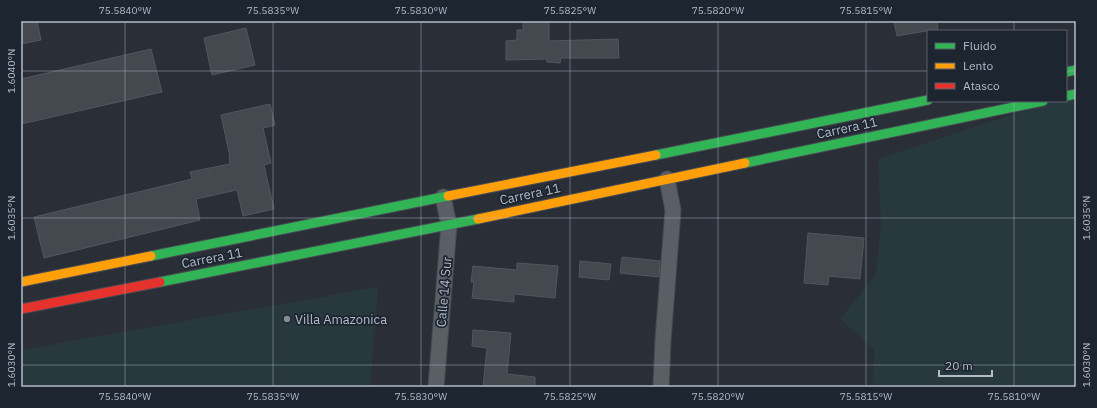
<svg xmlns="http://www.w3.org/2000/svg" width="1097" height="408" font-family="'IBM Plex Sans',sans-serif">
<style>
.green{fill:#27393c}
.building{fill:#44484f;stroke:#52565f}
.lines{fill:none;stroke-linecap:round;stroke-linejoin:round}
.street-casing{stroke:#484b51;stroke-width:17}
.fast-casing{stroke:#484b53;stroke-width:11}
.slow-casing{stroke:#484b53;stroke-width:11}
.jam-casing{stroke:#484b53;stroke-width:11}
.street{stroke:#5a5e65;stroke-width:15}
.fast{stroke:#30b455;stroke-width:9}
.slow{stroke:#ff9f0a;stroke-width:9}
.jam{stroke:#e5322d;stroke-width:9}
.ticks{fill:none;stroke:#b4bbc8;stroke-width:1;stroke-opacity:0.45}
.poi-dot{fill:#848a95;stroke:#1d2531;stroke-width:1.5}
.labels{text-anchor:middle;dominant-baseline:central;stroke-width:3.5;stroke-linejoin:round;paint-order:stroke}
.street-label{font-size:13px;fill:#b4bbc8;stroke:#1d2531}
.poi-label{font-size:13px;fill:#b4bbc8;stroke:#1d2531;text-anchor:start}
.neatline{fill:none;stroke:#b4bbc8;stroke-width:1.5}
.ticks-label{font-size:10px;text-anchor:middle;fill:#b4bbc8}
</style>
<rect width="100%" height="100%" fill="#2a2f37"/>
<g class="green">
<polygon points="1072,95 1076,109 1076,387 873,387 874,349 840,319 876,275 881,227 878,159 1054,101 1066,101"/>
<polygon points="378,287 370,387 21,387 21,350"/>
</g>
<g class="building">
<polygon points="21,21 37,21 41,40 21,44"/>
<polygon points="523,21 549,21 549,41 618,39 619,58 561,58 560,63 547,62 547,59 506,60 506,41 517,40 517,30 523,30"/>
<polygon points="894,21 937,21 938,29 897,36"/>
<polygon points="246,28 255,65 212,75 204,38"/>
<polygon points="151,49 162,92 21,124 21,79"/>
<polygon points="270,104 275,125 263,128 271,163 264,165 274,209 243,216 237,190 196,199 200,220 44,258 34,217 192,179 190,172 230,164 229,157 230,157 221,115"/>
<polygon points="808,233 864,238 860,279 829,276 828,285 804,283"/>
<polygon points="622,257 660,261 659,277 620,273"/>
<polygon points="580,261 611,264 609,280 579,277"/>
<polygon points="517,263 558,266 555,298 514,294 514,302 472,298 474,282 471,282 473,266 517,270"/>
<polygon points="473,330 511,333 507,374 535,377 535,387 483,387 487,348 472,346"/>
</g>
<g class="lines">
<defs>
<g id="street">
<polyline points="436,387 449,225 443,197"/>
<polyline points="661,387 663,340 673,210 667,179"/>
</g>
<g id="fast">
<polyline points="1066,72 1076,70"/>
<polyline points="1066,96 1076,94"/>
<polyline points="656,155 928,100"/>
<polyline points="745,163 1043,101"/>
<polyline points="151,256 448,196"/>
<polyline points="160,282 478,219"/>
</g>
<g id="slow">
<polyline points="448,196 656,155"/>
<polyline points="478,219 745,163"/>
<polyline points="21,282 151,256"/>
</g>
<polyline id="jam" points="21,309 160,282"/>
</defs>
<use href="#street" class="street-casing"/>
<use href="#fast" class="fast-casing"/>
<use href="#slow" class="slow-casing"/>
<use href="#jam" class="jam-casing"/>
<use href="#street" class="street"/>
<use href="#fast" class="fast"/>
<use href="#slow" class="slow"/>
<use href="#jam" class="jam"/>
</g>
<path class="ticks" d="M125,21V387M273,21V387M421,21V387M570,21V387M718,21V387M866,21V387M1014,21V31M21,71H928M1066,71H1076M1014,101V387M21,218H1076M21,365H1076"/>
<circle class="poi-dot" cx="287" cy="319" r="4"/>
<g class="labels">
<g class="street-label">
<text transform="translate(847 128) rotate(-12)">Carrera 11</text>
<text transform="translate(530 194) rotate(-12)">Carrera 11</text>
<text transform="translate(212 258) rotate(-11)">Carrera 11</text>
<text transform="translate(444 292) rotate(-85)">Calle 14 Sur</text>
</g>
<g class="poi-label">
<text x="295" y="319">Villa Amazonica</text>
</g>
</g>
<rect width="1097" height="408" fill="none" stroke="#1d2531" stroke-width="44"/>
<rect x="927" y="30" width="140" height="72" fill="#1d2531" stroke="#59616d"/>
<rect x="935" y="43" width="20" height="6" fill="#30b455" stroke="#59616d"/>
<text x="963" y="50" font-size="12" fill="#b4bbc8">Fluido</text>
<rect x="935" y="63" width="20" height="6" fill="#ff9f0a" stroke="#59616d"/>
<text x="963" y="70" font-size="12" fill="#b4bbc8">Lento</text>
<rect x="935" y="83" width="20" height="6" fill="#e5322d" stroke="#59616d"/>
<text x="963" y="90" font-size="12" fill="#b4bbc8">Atasco</text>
<path d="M939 370v6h53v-6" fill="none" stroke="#b4bbc8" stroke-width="2"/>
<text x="945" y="370" font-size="12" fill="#b4bbc8" stroke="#1d2531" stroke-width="3" paint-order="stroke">20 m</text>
<rect x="22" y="22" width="1053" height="364" class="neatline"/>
<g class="ticks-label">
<text x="125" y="14">75.5840°W</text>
<text x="273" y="14">75.5835°W</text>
<text x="421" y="14">75.5830°W</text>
<text x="570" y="14">75.5825°W</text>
<text x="718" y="14">75.5820°W</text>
<text x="866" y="14">75.5815°W</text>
<text transform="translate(11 71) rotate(-90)" y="4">1.6040°N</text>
<text transform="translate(11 218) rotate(-90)" y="4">1.6035°N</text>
<text transform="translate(1086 218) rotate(-90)" y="4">1.6035°N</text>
<text transform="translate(11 365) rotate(-90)" y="4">1.6030°N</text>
<text transform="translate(1086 365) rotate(-90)" y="4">1.6030°N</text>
<text x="125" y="400">75.5840°W</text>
<text x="273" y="400">75.5835°W</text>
<text x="421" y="400">75.5830°W</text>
<text x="570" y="400">75.5825°W</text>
<text x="718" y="400">75.5820°W</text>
<text x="866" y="400">75.5815°W</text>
<text x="1014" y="400">75.5810°W</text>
</g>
</svg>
